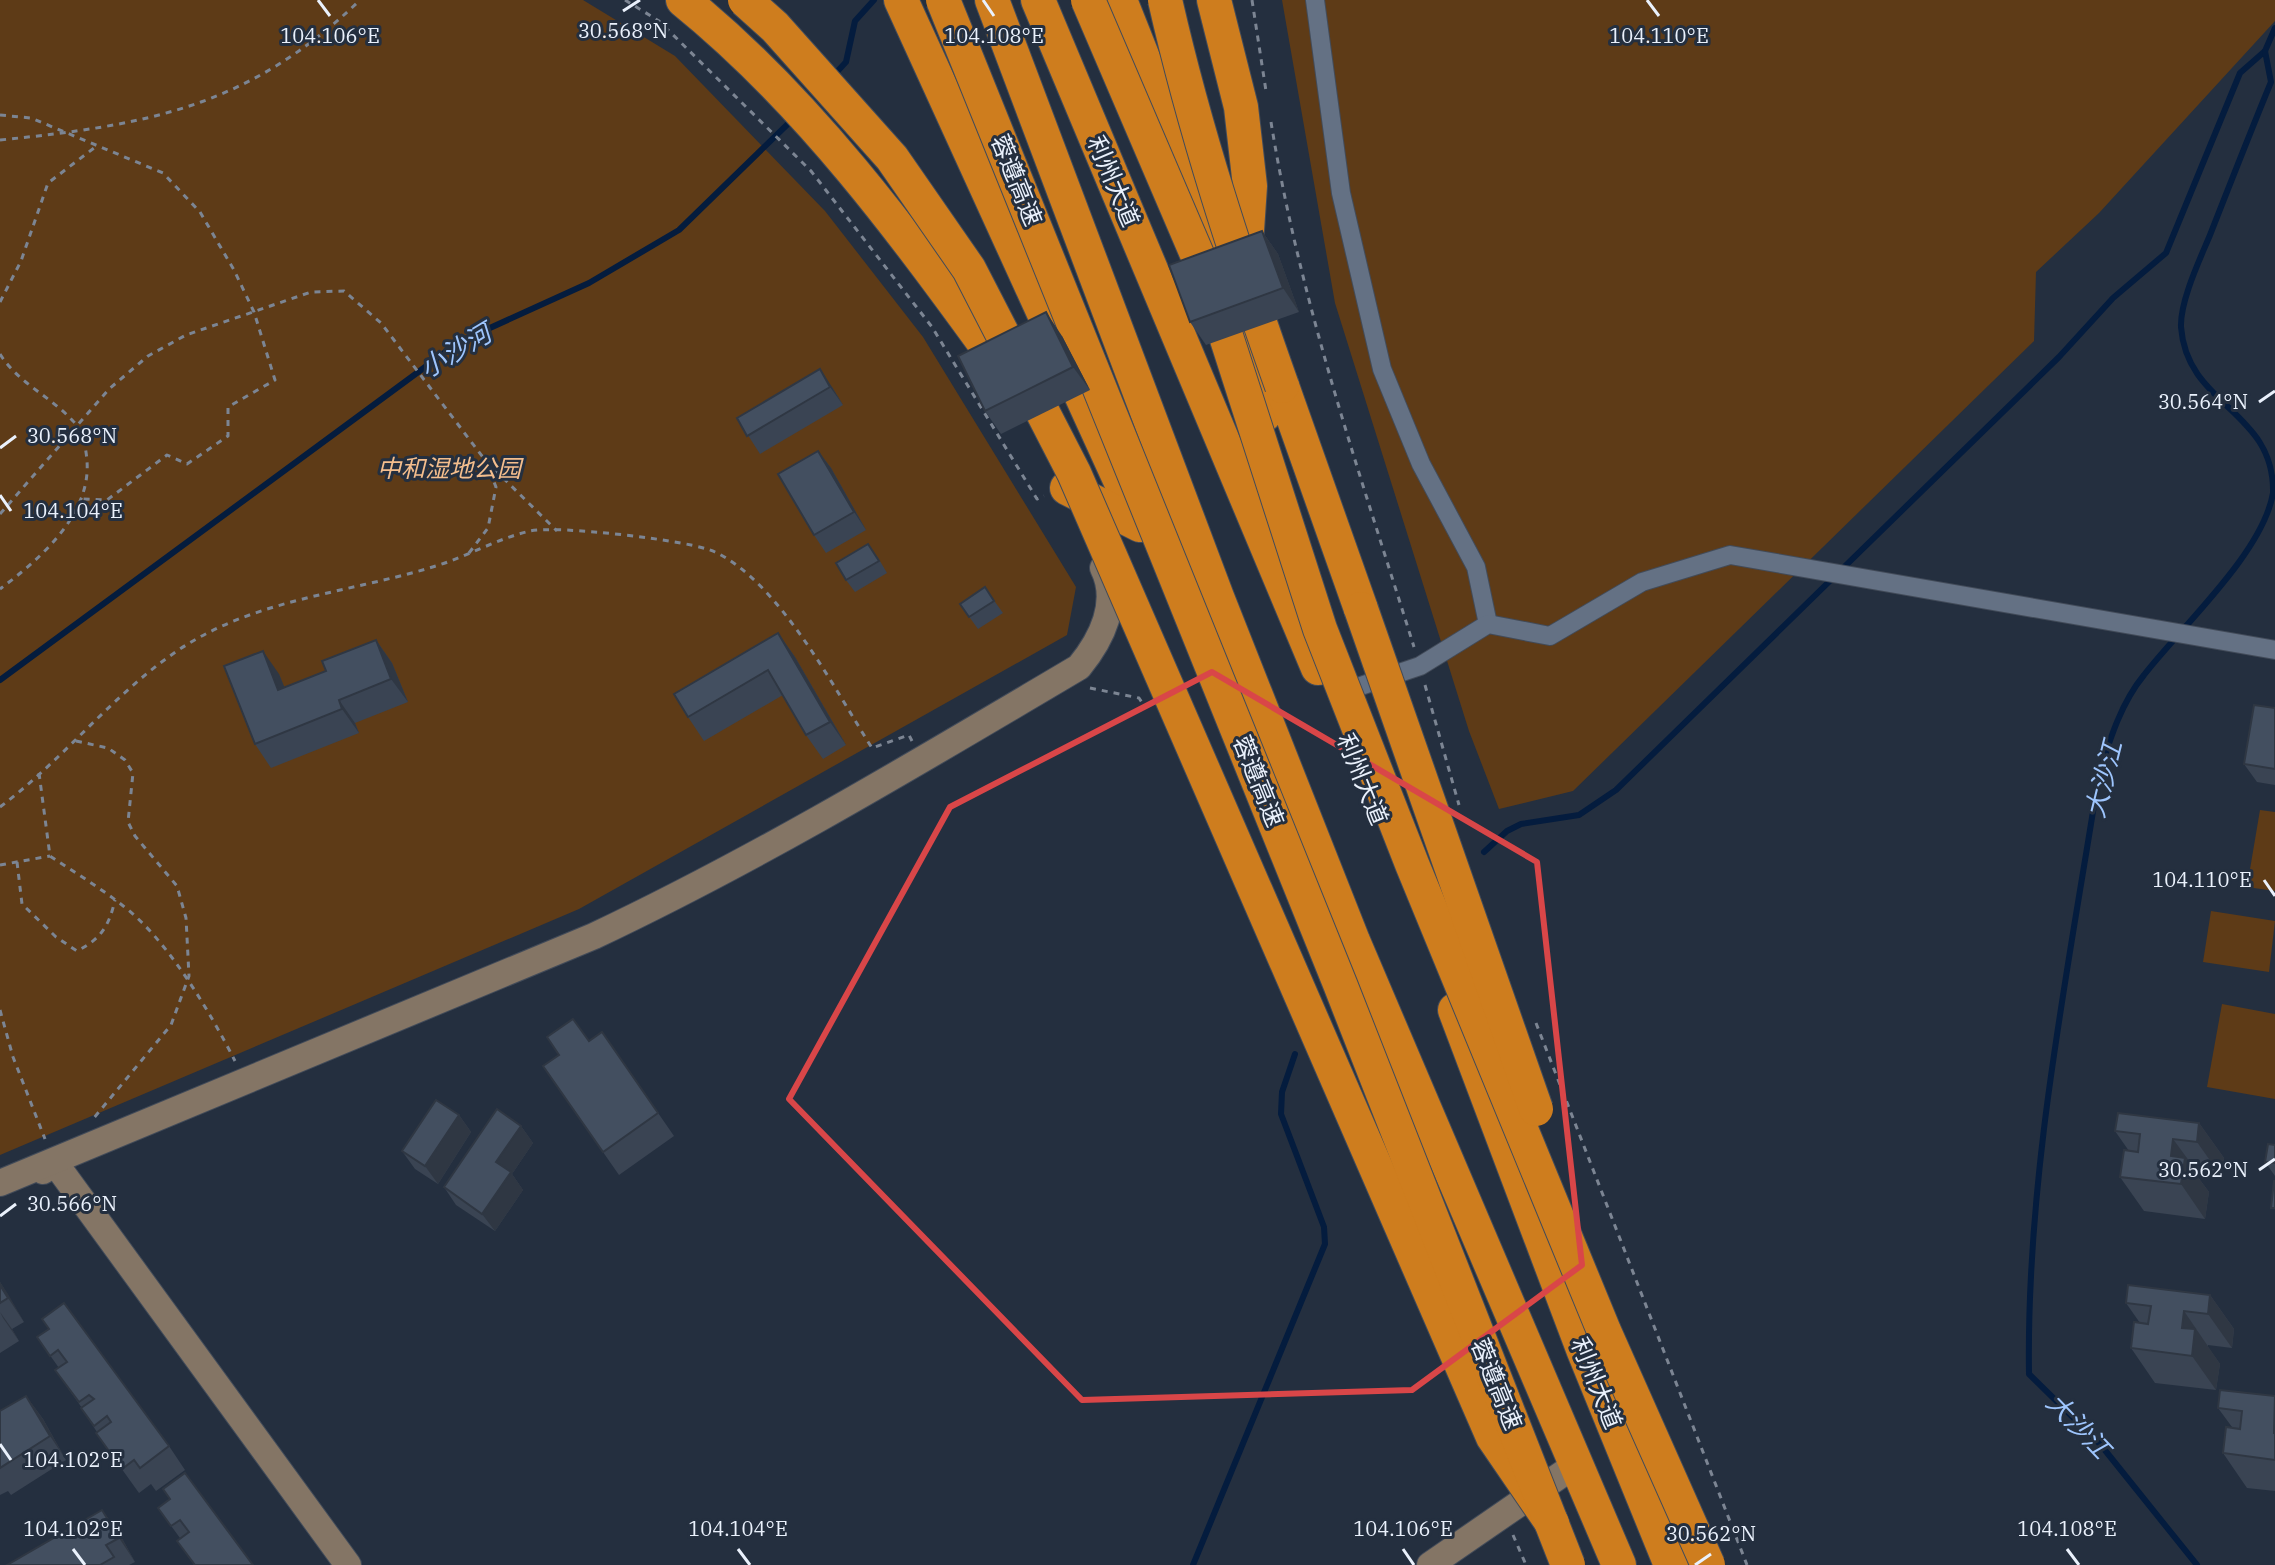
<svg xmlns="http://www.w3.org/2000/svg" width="2275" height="1565" font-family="'IBM Plex Serif','Noto Sans SC',serif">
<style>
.green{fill:#5e3b17}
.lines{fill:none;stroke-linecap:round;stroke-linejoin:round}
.stream{stroke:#041c3e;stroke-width:6}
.street-casing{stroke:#424b59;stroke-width:20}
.secondary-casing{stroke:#424b59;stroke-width:28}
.highway-casing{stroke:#424b59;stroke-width:36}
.path{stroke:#7c8593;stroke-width:3;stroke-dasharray:6 6;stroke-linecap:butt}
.street{stroke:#647184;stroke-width:18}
.secondary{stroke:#847565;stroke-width:26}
.highway{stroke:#ce7d1e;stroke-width:34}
.highway-bridge-casing{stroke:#424b59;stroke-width:36;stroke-linecap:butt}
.path-bridge{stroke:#7c8593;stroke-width:3;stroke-dasharray:6 6;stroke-linecap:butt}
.highway-bridge{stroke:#ce7d1e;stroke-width:34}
.wall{fill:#3a4453}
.shaded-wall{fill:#2f3743}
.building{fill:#434f60;stroke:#2f3743;stroke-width:2}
.marked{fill:none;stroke:#d94648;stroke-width:6;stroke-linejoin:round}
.ticks{fill:none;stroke:#eaf1fc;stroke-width:3}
.labels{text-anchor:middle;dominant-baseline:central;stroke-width:6;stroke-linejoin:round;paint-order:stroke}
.street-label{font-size:24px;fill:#eaf1fc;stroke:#242f3f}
.park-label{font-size:24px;font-style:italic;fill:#f4be8d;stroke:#242f3f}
.water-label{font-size:26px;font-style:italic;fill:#9ec5fd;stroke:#242f3f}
.ticks-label{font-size:20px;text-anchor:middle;fill:#eaf1fc;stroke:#242f3f;stroke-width:6;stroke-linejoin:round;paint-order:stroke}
</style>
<rect width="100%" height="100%" fill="#242f3f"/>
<g class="green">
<polygon points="0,0 583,0 675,56 825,211 923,337 1076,587 1067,635 579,909 0,1155"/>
<polygon points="1282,0 2275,0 2275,21 2099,213 2036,272 2034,341 1573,791 1499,809 1469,731 1335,303"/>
<polygon points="2260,810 2275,812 2275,891 2247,887"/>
<polygon points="2211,911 2275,921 2269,972 2203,962"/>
<polygon points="2222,1004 2275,1014 2275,1099 2207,1087"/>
</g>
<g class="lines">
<g class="stream">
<polyline points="834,75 846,62 855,21 874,0"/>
<polyline points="0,680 459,342 589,283 679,230 794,118"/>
<polyline points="1484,852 1507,831 1521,824 1579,815 1616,790 2059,357 2113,298 2166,253 2240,73 2265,51"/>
<polyline points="1193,1565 1325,1244 1324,1227 1281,1114 1282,1092 1295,1054"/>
<path d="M2197,1565L2100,1444L2029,1374C2026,1174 2068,972 2099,774C2110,739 2121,703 2144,675C2180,628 2263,553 2273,493C2275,410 2187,407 2181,327C2180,301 2200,259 2210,235C2230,184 2250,133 2271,82L2265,51L2275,28"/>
</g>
<defs>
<g id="street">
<polyline points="1315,0 1341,193 1382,369 1421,464 1476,567 1488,624"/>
<polyline points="1340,693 1420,666 1488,624 1550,636 1642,582 1730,555 2275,650"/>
</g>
<g id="secondary">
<polyline points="43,1171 55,1163 348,1565"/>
<path d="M0,1183L594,936C761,857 920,761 1079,667C1102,639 1120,602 1103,568"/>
<polyline points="1430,1565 1578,1463"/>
</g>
<g id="highway">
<path d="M683,0C814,106 912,244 1011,380"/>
<polyline points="901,0 1125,491"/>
<polyline points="992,0 1217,597 1353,941 1619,1565"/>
<polyline points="1038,0 1318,668"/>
<polyline points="1120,0 1242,307 1264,415"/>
<polyline points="1214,0 1241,107 1250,186 1244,275"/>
<polyline points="1282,386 1361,609"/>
<polyline points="1067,488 1140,525"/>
<polyline points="1455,1010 1583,1349 1671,1565"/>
</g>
</defs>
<use href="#street" class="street-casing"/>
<use href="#secondary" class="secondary-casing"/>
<use href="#highway" class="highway-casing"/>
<g class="path">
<polyline points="625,0 659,21 811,171 932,327 1037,499 1044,496"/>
<polyline points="1252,0 1266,91"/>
<polyline points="0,115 31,118 163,173 200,212 234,270 254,312 275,380 228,407 228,436 187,464 167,455 107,500 83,499"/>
<path d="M1271,122C1300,302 1360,474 1414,647"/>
<polyline points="0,302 21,261 48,183 98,145"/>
<path d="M0,354C18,383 50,396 73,421C83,431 86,448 87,461C91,515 40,559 0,589"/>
<polyline points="0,514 109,389 148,356 186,335 311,292 344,291 381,323 485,460 557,531"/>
<polyline points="469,553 488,528 496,487 486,462"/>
<polyline points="1425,685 1459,805"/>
<polyline points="1090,688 1139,698 1145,707"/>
<polyline points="76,741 108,748 125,760 133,773 128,822 135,836 177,886 186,918 189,976 171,1025 93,1119"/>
<path d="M39,773L50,856C74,872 99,887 122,905C167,939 209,1010 235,1061"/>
<path d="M0,807C63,760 112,695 177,651C255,598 351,593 439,565C470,555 499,538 530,531C555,525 691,540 715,552C779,582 834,688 872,748L909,735L912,741"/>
<path d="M17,862L22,904L56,937L77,951C101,939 109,926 115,900"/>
<polyline points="0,865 50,856"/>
<polyline points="0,1010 13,1057 45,1139"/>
<polyline points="1536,1023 1747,1565"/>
<polyline points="1513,1535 1526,1565"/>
</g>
<use href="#street" class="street"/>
<use href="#secondary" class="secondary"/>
<use href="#highway" class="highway"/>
<defs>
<g id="highway-bridge">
<polyline points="745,0 775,27 892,158 969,269 1074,473 1493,1437 1552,1523"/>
<polyline points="943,0 1340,984 1568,1565"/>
<polyline points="1088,0 1208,280 1320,629 1412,864 1604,1331 1708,1565"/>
<path d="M1165,0C1195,132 1237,259 1282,386"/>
<polyline points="1361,609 1536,1109"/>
</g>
</defs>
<use href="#highway-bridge" class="highway-bridge-casing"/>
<path class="path-bridge" d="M0,140C148,125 249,107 360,0"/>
<use href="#highway-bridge" class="highway-bridge"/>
</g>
<g class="wall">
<polygon points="1262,231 1278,254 1299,312 1206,345 1190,322"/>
<polygon points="1062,336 1090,390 1001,434 985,411"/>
<polygon points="832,387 843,405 760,454 737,418"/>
<polygon points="818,451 831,468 866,530 826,553 814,535"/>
<polygon points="877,556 887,573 855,592 846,580"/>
<polygon points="985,588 1003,613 978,629 960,604"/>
<polygon points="778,633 795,657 846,745 823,759 806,735 783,695 704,741 688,717"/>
<polygon points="376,640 392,663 408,702 355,723 359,733 271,768 255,744 279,674 284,687 326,671"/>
<polygon points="2275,708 2275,785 2257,782 2244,764"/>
<polygon points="602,1032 674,1136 619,1175 543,1066 589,1041"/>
<polygon points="459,1115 471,1132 438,1184 415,1169 402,1151"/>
<polygon points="2199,1123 2224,1158 2221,1176 2198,1173 2197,1176 2209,1192 2205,1219 2144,1211 2120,1177 2129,1151 2115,1131"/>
<polygon points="521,1126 533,1143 512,1174 523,1190 495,1231 456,1205 444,1187"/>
<polygon points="2275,1145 2275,1176 2265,1162"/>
<polygon points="0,1282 24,1322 12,1329 19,1341 0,1353"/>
<polygon points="2210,1295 2234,1329 2232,1348 2208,1345 2208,1347 2220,1364 2216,1390 2155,1383 2131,1348 2140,1323 2126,1303"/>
<polygon points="49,1329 169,1446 185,1470 156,1491 151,1484 139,1493 96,1433 97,1432 81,1408 82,1408 55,1370 59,1368 37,1337"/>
<polygon points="26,1396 43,1419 66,1460 11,1495 8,1491 0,1495 0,1411"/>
<polygon points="2275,1396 2275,1491 2247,1488 2223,1453 2232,1427 2218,1408"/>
<polygon points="158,1508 253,1565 194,1565 177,1541 180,1538"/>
<polygon points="102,1510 119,1533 135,1562 129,1565 7,1565"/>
</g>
<g class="shaded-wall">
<polygon points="1262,231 1278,254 1299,312 1283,288"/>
<polygon points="1046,312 1062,336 1090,390 1073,367"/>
<polygon points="820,369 832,387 843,405 830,387"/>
<polygon points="818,451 831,468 866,530 854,512"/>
<polygon points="778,633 795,657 846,745 830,722"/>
<polygon points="376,640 392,663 408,702 391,679"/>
<polygon points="263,651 279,674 295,713 278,690"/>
<polygon points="339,700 355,723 359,733 342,709"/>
<polygon points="459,1115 471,1132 438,1184 425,1166"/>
<polygon points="2199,1123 2224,1158 2221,1176 2197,1142"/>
<polygon points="521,1126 533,1143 512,1174 523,1190 495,1231 482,1214 496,1162"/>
<polygon points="2173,1139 2198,1173 2197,1176 2209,1192 2205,1219 2181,1184 2171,1156"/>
<polygon points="0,1282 8,1294 24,1322 8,1298 0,1285"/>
<polygon points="2210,1295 2234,1329 2232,1348 2208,1314"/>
<polygon points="2184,1311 2220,1364 2216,1390 2192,1356 2182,1328"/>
<polygon points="0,1312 12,1329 19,1341 3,1318"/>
<polygon points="26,1396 43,1419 66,1460 50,1436"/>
<polygon points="102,1510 119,1533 135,1562 119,1538"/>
</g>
<g class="building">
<polygon points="1262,231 1283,288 1190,322 1169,265"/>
<polygon points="1046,312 1073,367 985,411 958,356"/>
<polygon points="820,369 830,387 747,436 737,418"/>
<polygon points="818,451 854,512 814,535 778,474"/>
<polygon points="868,544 879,561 846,580 836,563"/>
<polygon points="985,587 994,601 969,617 960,604"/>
<polygon points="778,633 830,722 806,735 768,670 688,717 674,694"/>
<polygon points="376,640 391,679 339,700 342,709 255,744 224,666 263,651 278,690 326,671 322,661"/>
<polygon points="2254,705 2275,708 2275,769 2244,764"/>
<polygon points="573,1019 589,1041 602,1032 658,1113 603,1152 543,1066 559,1055 547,1037"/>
<polygon points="436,1100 459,1115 425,1166 402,1151"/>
<polygon points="497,1109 521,1126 496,1162 511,1172 482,1214 444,1187"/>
<polygon points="2118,1113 2199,1123 2197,1142 2173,1139 2171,1156 2185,1158 2181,1184 2120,1177 2124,1150 2138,1152 2140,1134 2115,1131"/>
<polygon points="2268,1144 2275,1145 2275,1163 2265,1162"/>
<polygon points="2274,1181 2275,1181 2275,1208 2271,1208"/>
<polygon points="0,1285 8,1298 0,1303"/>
<polygon points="2128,1285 2210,1295 2208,1314 2184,1311 2182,1328 2195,1329 2192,1356 2131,1348 2134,1322 2148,1324 2151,1306 2126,1303"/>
<polygon points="64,1303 169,1446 140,1468 134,1460 122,1469 96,1433 111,1422 107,1416 94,1426 81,1408 94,1399 89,1395 79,1402 55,1370 67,1362 58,1350 50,1356 37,1337 49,1329 42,1319"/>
<polygon points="2220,1390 2275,1396 2274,1433 2275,1433 2275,1460 2223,1453 2226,1427 2240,1429 2242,1411 2218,1408"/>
<polygon points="26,1396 50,1436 0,1468 0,1411"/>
<polygon points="185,1473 253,1565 195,1565 177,1541 189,1532 180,1520 171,1526 158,1508 170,1499 163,1489"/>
<polygon points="102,1510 119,1538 106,1545 114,1557 100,1565 7,1565"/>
</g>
<path class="marked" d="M1212,672L1537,862L1582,1265L1412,1390L1082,1400L789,1099L950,807Z"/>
<path class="ticks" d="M318,0L330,16M983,0L994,16M1647,0L1659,16M623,11L640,0M2259,402L2275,391M0,448L16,436M0,495L11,511M2264,880L2275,896M2259,1170L2275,1159M0,1216L16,1204M0,1444L11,1460M73,1549L85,1565M738,1549L750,1565M1403,1549L1414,1565M2067,1549L2079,1565M1695,1565L1711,1554"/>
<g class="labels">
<g class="street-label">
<text transform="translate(1017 180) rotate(68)">蓉遵高速</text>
<text transform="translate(1114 181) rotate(67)">利州大道</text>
<text transform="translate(1363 779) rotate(68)">利州大道</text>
<text transform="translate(1259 781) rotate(68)">蓉遵高速</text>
<text transform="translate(1597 1383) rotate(68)">利州大道</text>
<text transform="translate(1497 1384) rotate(68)">蓉遵高速</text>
</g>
<g class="park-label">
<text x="449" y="468">中和湿地公园</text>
</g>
<g class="water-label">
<text transform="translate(455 350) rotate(-31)">小沙河</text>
<text transform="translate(2103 779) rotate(-76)">大沙江</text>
<text transform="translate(2079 1425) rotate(46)">大沙江</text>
</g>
</g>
<g class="ticks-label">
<text x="623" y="38">30.568°N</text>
<text x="330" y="43">104.106°E</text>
<text x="994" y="43">104.108°E</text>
<text x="1659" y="43">104.110°E</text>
<text x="2203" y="409">30.564°N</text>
<text x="72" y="443">30.568°N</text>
<text x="73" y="518">104.104°E</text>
<text x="2202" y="887">104.110°E</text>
<text x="2203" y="1177">30.562°N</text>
<text x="72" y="1211">30.566°N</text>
<text x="73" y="1467">104.102°E</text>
<text x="73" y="1536">104.102°E</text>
<text x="738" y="1536">104.104°E</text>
<text x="1403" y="1536">104.106°E</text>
<text x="2067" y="1536">104.108°E</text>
<text x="1711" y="1541">30.562°N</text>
</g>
</svg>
